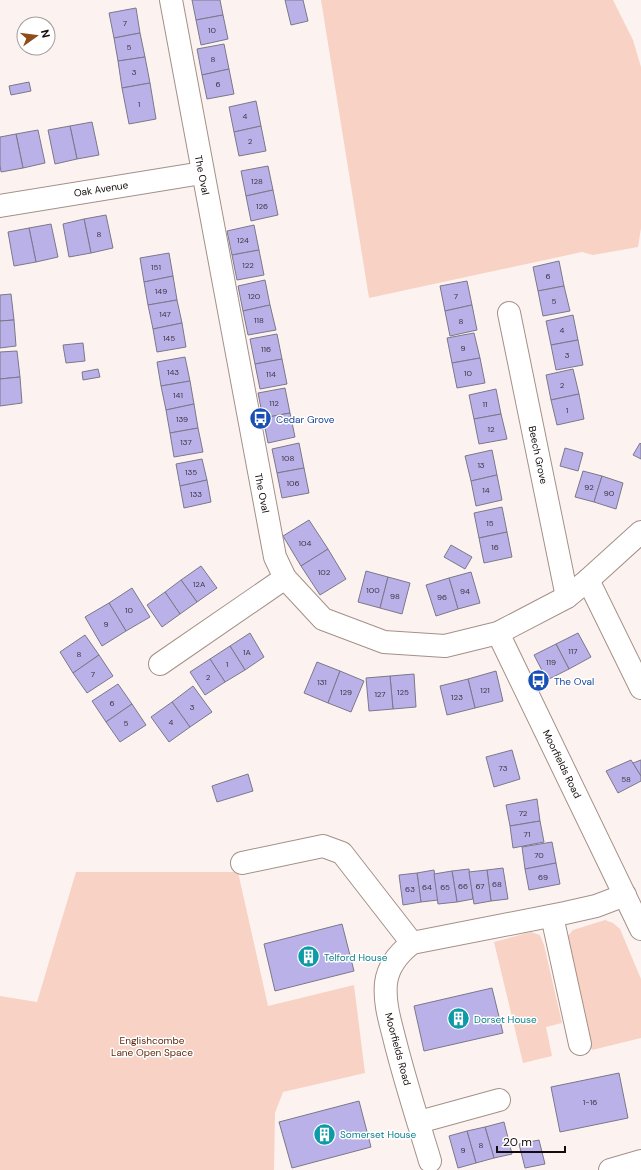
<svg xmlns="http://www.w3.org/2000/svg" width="641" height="1170" font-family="'DM Sans',sans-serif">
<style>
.green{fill:#f8d2c4}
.building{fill:#bbb1e9;stroke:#7b7889}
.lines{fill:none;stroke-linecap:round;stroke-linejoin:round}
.minor-casing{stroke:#a49088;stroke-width:24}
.minor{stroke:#fff;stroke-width:22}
.labels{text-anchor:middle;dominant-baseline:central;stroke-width:3;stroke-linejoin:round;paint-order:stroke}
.number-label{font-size:8px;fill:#3d3542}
.street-label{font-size:10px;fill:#130c0a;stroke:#fff}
.transit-label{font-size:10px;fill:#164399;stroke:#fff;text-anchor:start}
.culture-label{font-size:10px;fill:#0d838f;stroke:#fff;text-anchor:start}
.park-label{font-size:10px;fill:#5e270e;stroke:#fff}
</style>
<rect width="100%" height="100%" fill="#fcf3f0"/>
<g class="green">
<polygon points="321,0 613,0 633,40 641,67 641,228 638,247 593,255 582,252 369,298"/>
<polygon points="76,872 238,872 268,1006 354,985 365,1073 283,1092 275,1113 274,1170 0,1170 0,996 37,1002"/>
<polygon points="605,920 613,923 620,929 641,979 641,1038 592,1050 568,946 567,937 573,930"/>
<polygon points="531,932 540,935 544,945 562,1023 546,1027 552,1056 523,1063 494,942"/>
</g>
<g class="building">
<polygon points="192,0 220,0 223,15 196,20"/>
<polygon points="285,0 303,0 308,21 291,25"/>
<polygon points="136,8 140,33 114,38 109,13"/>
<polygon points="223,15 228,39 201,45 196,20"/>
<polygon points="140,33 145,57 118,61 114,38"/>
<polygon points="224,44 229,69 202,75 197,49"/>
<polygon points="145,57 150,83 122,88 118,61"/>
<polygon points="229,69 234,94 207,99 202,75"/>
<polygon points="29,82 31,91 11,95 9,86"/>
<polygon points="150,83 156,119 129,124 122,88"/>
<polygon points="256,101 261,126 234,132 229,107"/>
<polygon points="92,122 99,155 77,159 70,126"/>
<polygon points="70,126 77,159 55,164 48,130"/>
<polygon points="261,126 266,151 239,156 234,132"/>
<polygon points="38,130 45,163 23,168 16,134"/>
<polygon points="16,134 23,168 1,172 0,165 0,137"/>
<polygon points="268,166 273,190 246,196 241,171"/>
<polygon points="273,190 278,215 251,221 246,196"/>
<polygon points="106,215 113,248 91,253 84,219"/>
<polygon points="84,219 91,253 69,257 63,224"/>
<polygon points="51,224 58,257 36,262 29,228"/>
<polygon points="254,225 259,250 232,255 227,231"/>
<polygon points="29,228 36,262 14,266 8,232"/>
<polygon points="259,250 264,275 237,280 232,255"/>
<polygon points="169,253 173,276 144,282 140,258"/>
<polygon points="559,261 564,286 538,291 533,267"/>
<polygon points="173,276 177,300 148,305 144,282"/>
<polygon points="265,280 270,305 243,311 238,286"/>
<polygon points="467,281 472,305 445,311 440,286"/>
<polygon points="564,286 570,311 543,316 538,291"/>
<polygon points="11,294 14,320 0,321 0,295"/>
<polygon points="177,300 182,323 153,329 148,305"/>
<polygon points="270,305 276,330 248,335 243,311"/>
<polygon points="472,305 477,330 450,336 445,311"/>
<polygon points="573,315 578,340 551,345 546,321"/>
<polygon points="14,320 16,346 0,348 0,321"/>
<polygon points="182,323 186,347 157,352 153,329"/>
<polygon points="474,333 480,358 452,363 447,338"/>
<polygon points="277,334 282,359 255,364 250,339"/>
<polygon points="578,340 583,365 556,370 551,345"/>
<polygon points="83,343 85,361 66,363 63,345"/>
<polygon points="17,351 20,377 0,379 0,352"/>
<polygon points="185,357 190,381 161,386 157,362"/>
<polygon points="480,358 485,383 457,388 452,363"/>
<polygon points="282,359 287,384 260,389 255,364"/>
<polygon points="98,369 100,377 83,380 82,372"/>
<polygon points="573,369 579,394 551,400 546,375"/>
<polygon points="20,377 22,403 0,406 0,379"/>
<polygon points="190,381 194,404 166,410 161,386"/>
<polygon points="285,388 290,413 263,418 258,393"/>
<polygon points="496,389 501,414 474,419 469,395"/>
<polygon points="579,394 584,419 557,425 551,400"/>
<polygon points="194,404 198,428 170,433 166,410"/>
<polygon points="290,413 295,437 268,443 263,418"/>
<polygon points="501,414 507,439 479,444 474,419"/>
<polygon points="198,428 203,452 174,457 170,433"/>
<polygon points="299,443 304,468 277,473 272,449"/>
<polygon points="640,443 641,444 641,459 633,455"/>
<polygon points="565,448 583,453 578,471 560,466"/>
<polygon points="492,450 497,475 471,481 465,456"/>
<polygon points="202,459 207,480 180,486 176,464"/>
<polygon points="304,468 309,493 282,498 277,473"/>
<polygon points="583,471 602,476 594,502 575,497"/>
<polygon points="497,475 502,500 476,506 471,481"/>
<polygon points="602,476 623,483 616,509 594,502"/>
<polygon points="207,480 211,502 184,508 180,486"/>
<polygon points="502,507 507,532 479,538 474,513"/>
<polygon points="309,520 328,549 301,566 283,536"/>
<polygon points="507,532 512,557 484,563 479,538"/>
<polygon points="451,545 472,557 465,569 444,557"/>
<polygon points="328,549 346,579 320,595 301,566"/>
<polygon points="201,566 217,588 197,602 181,580"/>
<polygon points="366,571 388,577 380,608 358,602"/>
<polygon points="471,572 480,603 458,609 449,578"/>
<polygon points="388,577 410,583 402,614 380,608"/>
<polygon points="449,578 458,609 436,616 426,585"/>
<polygon points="181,580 197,602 180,614 165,592"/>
<polygon points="132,588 150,617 126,631 109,603"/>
<polygon points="165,592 180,614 162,627 147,605"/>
<polygon points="109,603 126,631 102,646 85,617"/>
<polygon points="250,633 264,657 245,670 230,646"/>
<polygon points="578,633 591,657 569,669 556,644"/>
<polygon points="85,635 99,655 73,673 60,652"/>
<polygon points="556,644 569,669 547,680 534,655"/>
<polygon points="230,646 245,670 225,682 210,659"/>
<polygon points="99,655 113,676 87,693 73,673"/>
<polygon points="210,659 225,682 205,695 190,672"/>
<polygon points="317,662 340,671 328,703 304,693"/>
<polygon points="340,671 364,681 351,712 328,703"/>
<polygon points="496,671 503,701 475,708 468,679"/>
<polygon points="414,674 416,707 393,709 390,676"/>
<polygon points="390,676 393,709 369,711 366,678"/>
<polygon points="468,679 475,708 447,715 440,686"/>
<polygon points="118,684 132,704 106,722 92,701"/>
<polygon points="193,686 212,712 190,727 172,702"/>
<polygon points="172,702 190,727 169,742 151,717"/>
<polygon points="132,704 146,725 120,742 106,722"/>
<polygon points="512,750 520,779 494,787 486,757"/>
<polygon points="631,760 641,776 641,781 618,793 606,771"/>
<polygon points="641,760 641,776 633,763"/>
<polygon points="248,774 253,791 217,802 212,786"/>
<polygon points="537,799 540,821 510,826 506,805"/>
<polygon points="540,821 544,842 513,848 510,826"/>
<polygon points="552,842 556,863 525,869 522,847"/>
<polygon points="556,863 560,884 529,890 525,869"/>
<polygon points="503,868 508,899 491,901 487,870"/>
<polygon points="469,869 473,899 457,902 452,871"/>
<polygon points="434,870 438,900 421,902 417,873"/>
<polygon points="487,870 491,901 474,904 469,872"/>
<polygon points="452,871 457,902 438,904 434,874"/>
<polygon points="417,873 421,902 403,905 399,875"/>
<polygon points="342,924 354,971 275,991 264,944"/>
<polygon points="492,988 503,1033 424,1051 414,1006"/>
<polygon points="619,1073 628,1118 560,1132 551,1087"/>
<polygon points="359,1101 371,1147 292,1168 279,1122"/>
<polygon points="504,1122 512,1154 494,1158 485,1127"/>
<polygon points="485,1127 494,1158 476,1163 467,1131"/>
<polygon points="467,1131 476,1163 458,1168 449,1136"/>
<polygon points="539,1140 545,1164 525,1168 519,1144"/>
</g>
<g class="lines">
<defs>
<g id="minor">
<polyline points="171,0 275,557 285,578 323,619 384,642 445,646 498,633 567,597 588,580 641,532"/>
<polyline points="0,206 202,173"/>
<polyline points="509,313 567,597"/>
<polyline points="588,580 641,688"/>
<polyline points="498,633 641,929"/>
<polyline points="160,664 285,578"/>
<polyline points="242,863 323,846 342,853 412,943"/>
<polyline points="552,916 580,1044"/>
<polyline points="419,1122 499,1100"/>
<path d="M430,1161C418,1121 405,1081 395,1041C390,1021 384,1003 386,983C388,967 399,953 412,943L565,913L596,906L625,895"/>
<polyline points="610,1170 641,1161"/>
</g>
</defs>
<use href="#minor" class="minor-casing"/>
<use href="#minor" class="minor"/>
</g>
<defs>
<symbol id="bus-disc" viewBox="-11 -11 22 22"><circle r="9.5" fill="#1a4fb4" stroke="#fff"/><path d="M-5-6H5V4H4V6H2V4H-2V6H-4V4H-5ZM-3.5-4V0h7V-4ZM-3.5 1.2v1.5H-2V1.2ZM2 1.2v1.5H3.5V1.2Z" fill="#fff"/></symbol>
<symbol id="building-disc" viewBox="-11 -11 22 22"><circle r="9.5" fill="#0f9aa8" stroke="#fff"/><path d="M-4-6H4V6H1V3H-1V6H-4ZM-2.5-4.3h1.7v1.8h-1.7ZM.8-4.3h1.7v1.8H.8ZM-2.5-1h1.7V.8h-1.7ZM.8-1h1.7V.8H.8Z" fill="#fff"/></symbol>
</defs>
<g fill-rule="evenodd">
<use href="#bus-disc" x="248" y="406" width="25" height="25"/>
<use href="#bus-disc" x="526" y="668" width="25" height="25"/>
<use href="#building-disc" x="296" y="944" width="25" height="25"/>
<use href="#building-disc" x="446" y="1006" width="25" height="25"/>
<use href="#building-disc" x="312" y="1122" width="25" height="25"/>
</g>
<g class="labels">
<g class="number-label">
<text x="125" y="23">7</text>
<text x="212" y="30">10</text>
<text x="129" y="47">5</text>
<text x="213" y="59">8</text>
<text x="134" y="72">3</text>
<text x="218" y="84">6</text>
<text x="139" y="104">1</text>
<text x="245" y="116">4</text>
<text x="250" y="141">2</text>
<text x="257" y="181">128</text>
<text x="262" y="206">126</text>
<text x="99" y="234">8</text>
<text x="243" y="240">124</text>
<text x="248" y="265">122</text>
<text x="156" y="267">151</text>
<text x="548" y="276">6</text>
<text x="161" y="291">149</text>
<text x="254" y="296">120</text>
<text x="456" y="296">7</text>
<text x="554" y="301">5</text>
<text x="165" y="314">147</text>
<text x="259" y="320">118</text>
<text x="461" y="321">8</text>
<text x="562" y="330">4</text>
<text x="169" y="338">145</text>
<text x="463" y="348">9</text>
<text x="266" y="349">116</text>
<text x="567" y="355">3</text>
<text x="173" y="372">143</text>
<text x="468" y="373">10</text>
<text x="271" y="374">114</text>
<text x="562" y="385">2</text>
<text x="178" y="395">141</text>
<text x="274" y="403">112</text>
<text x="485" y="404">11</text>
<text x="567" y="410">1</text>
<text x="182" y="419">139</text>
<text x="491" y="429">12</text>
<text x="186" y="442">137</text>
<text x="288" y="458">108</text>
<text x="481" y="465">13</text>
<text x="191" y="472">135</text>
<text x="293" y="483">106</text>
<text x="589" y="487">92</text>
<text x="486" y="490">14</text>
<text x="609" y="493">90</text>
<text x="196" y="494">133</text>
<text x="490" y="523">15</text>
<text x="305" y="543">104</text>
<text x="495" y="547">16</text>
<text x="324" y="572">102</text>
<text x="199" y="584">12A</text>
<text x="373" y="590">100</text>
<text x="465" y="591">94</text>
<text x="395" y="596">98</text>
<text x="442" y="597">96</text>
<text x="129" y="610">10</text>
<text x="106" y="624">9</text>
<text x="573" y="651">117</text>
<text x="247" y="652">1A</text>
<text x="79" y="654">8</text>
<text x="551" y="662">119</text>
<text x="227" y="664">1</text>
<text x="93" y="674">7</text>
<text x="208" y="677">2</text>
<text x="322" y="682">131</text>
<text x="485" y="690">121</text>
<text x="346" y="692">129</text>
<text x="403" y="692">125</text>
<text x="380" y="694">127</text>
<text x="457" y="697">123</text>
<text x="112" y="703">6</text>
<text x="192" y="707">3</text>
<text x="171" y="722">4</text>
<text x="126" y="723">5</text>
<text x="503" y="768">73</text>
<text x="626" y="779">58</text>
<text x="523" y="813">72</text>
<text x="527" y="834">71</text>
<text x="539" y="855">70</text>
<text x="543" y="877">69</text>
<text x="497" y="884">68</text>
<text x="463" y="886">66</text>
<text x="480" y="886">67</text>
<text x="427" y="887">64</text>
<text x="445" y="887">65</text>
<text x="410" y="889">63</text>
<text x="590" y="1102">1-16</text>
<text x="481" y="1145">8</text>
<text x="463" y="1150">9</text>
</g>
<g class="street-label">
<text transform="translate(202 175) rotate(79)">The Oval</text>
<text transform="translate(101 189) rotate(-9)">Oak Avenue</text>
<text transform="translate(538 455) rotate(78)">Beech Grove</text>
<text transform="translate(262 493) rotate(79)">The Oval</text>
<text transform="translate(562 764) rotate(64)">Moorfields Road</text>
<text transform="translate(398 1049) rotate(75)">Moorfields Road</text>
</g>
<g class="transit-label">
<text x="276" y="419">Cedar Grove</text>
<text x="554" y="681">The Oval</text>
</g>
<g class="culture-label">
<text x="324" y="957">Telford House</text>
<text x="474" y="1019">Dorset House</text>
<text x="340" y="1134">Somerset House</text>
</g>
<g class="park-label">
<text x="152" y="1040">Englishcombe<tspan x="152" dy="12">Lane Open Space</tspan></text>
</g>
</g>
<g transform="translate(36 36) rotate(76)"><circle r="19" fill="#ffffff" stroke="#a19e9d"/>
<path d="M0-3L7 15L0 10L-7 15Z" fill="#8e4c18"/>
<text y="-6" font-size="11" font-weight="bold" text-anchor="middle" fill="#130c0a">N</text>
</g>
<path d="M497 1146v6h68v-6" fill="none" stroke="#130c0a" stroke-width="2"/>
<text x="503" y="1146" font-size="12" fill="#130c0a" stroke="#ffffff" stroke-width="3" paint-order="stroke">20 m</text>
</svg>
